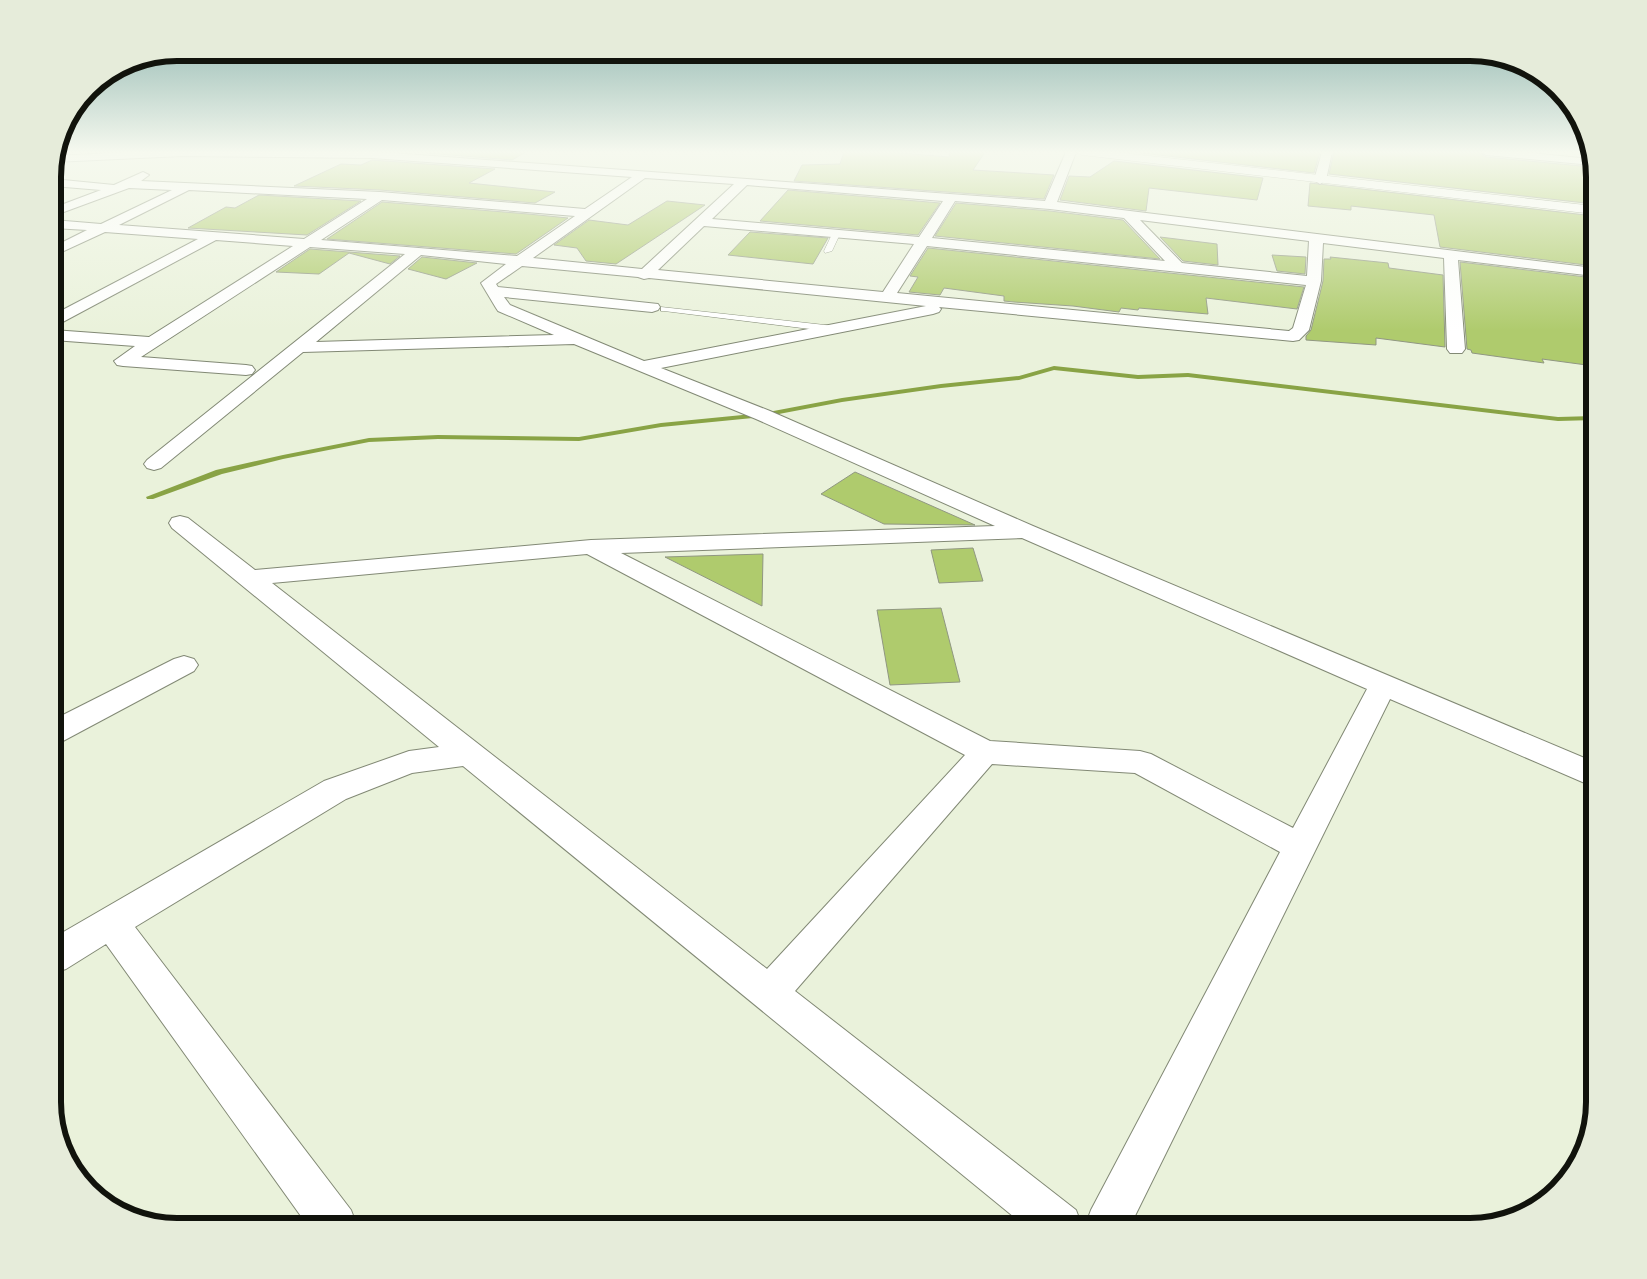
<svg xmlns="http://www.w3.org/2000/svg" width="1647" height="1279" font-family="Signika,sans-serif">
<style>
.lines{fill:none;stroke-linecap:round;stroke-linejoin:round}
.stream{fill:#89a345;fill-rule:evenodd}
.building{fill:#afcb6d;stroke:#909782}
.service-casing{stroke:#828975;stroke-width:1}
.minor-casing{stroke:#828975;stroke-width:2}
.tertiary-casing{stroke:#828975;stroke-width:1}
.service{fill:#fff;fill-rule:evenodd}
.minor{fill:#fff;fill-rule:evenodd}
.tertiary{fill:#fff;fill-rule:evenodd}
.rim{fill:none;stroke:#11130c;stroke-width:6}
</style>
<rect width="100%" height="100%" fill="#eaf2db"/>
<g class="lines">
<polygon class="stream" points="1054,366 1138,375 1188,373 1558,417 1594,416 1594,420 1558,421 1188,377 1138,379 1054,370 1019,380 941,388 842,402 763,417 661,427 579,441 438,439 369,442 283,459 222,474 153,499 147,499 146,497 216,470 283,455 369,438 438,435 579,437 661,423 763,413 842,398 941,384 1019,376"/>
</g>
<g class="building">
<polygon points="414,152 526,152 512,160"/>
<polygon points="844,152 889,152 949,157 950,152 985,152 973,170 1054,175 1044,199 794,181 802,165 840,164"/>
<polygon points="1133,152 1320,152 1314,173"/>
<polygon points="1334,152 1479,152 1486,157 1592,167 1594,177 1594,204 1329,174"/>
<polygon points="372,160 495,169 469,183 555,192 535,203 380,190 294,186 341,164 361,165"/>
<polygon points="1114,161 1263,178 1257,200 1149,188 1146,211 1060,200 1069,176 1090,177"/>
<polygon points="1310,183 1594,216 1594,266 1440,247 1434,215 1351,206 1351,210 1308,206"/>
<polygon points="788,190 940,203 918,235 760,221"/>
<polygon points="259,195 361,201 307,235 188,228 226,207 235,208"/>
<polygon points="667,201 705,205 616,264 586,261 577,248 554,245 589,220 628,225"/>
<polygon points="382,202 528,214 568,218 516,254 327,239"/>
<polygon points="956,203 1050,211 1123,220 1160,259 935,236"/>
<polygon points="750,232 828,238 813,264 728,255"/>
<polygon points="1160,237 1217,244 1218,265 1183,261"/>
<polygon points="928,248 1304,287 1297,309 1206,298 1208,314 1139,308 1138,310 1121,308 1119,312 1073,306 1014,302 1004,301 1004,296 944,288 940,295 909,292 918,277 910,276"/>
<polygon points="310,249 400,256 390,264 349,253 319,274 276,272"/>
<polygon points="1272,255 1306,257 1305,274 1277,271"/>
<polygon points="422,257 477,263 446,279 408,269"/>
<polygon points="1330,257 1388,263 1389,268 1443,275 1445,347 1376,338 1376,345 1306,340 1306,336 1311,330 1323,281 1324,259 1331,259"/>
<polygon points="1460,262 1594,278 1594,366 1542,359 1544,363 1472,353 1471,350 1467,349"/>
<polygon points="855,472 975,525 884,524 821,494"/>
<polygon points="973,548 983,581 939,583 931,550"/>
<polygon points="763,554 762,606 665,557"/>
<polygon points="941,608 960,682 890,685 877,610"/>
</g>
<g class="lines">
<defs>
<g id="service">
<polygon points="836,232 840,234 832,251 825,253 824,251 832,234"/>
<polygon points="661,307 834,326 838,329 834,332 664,311 661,311"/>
</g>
<g id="minor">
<path d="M130,152H379L1045,201L1066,152H1076L1057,202L1594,268V276L1458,260L1465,349L1462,353H1450L1447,349L1444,258L1323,243L1321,281L1309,330L1299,340L1293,341L939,307L941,309L939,312L933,314L661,368L770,411L1033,526L1594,762V787L1390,699L1130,1226H1085L1091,1210L1280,852L1135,773L992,764L795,991L1076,1210L1082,1226H1025L463,766L412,773L346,799L135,927L351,1210L357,1226H308L106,944L66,969L53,973V938L324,781L409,751L439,747L172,528L169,523L172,518L180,516L188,518L255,570L591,540L995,526L756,419L574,344L303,352L161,468L154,470L147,468L144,464L147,460L405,254L310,247L141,357L246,365L252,366L255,370L252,374L246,375L123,366L117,365L114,361L135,346L53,340V330L149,337L293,246L216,240L59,324L53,326V315L198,239L105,232L53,256V247L87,230L53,228V220L101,224L172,190L129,188L53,216V208L101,190L53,186V179L114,185L143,172L149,175L141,181L380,192L585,209L632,177L372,158L182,156L54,162L56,156ZM645,178L734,184L642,269L533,258ZM747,185L943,201L919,237L712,219ZM189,190L367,199L304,239L119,225ZM382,200L575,216L517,256L321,240ZM955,201L1050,209L1124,218L1165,261L932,238ZM1140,220L1309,241L1307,276L1182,263ZM704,226L914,244L883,292L658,270ZM927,246L1306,285L1293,328L1289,331L897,293ZM421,255L506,264L481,283L496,308L498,311L554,335L316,342ZM522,266L638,277L644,279L649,278L926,306L644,361L510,305L504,297L652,312L658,310L660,307L658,304L498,287L496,284ZM1022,538L1367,689L1293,828L1151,754L1140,751L990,741L621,553ZM587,554L965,755L767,969L272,583Z"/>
<polygon points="1322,152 1332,152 1326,180 1320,184 1314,180"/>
<polygon points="1481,152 1522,152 1590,159 1592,165 1486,155"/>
<polygon points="184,656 194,659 198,665 194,671 63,741 53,744 53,720 174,659"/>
</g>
<polygon id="tertiary" points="1076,152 1114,152 1594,206 1594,214 1082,155"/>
</defs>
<use href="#service" class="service-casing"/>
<use href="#minor" class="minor-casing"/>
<use href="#tertiary" class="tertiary-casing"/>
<use href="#service" class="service"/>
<use href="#minor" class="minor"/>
<use href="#tertiary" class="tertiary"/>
</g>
<linearGradient id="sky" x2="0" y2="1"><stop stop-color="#82ada7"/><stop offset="0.46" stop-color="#f6f9ef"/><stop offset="1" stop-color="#f6f9ef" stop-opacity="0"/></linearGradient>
<rect width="1647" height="331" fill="url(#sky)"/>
<path d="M0 0H1647V1279H0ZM177 61H1470A116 116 0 0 1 1586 177V1102A116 116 0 0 1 1470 1218H177A116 116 0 0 1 61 1102V177A116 116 0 0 1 177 61Z" fill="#e6ecda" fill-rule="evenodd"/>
<path class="rim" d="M177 61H1470A116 116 0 0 1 1586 177V1102A116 116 0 0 1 1470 1218H177A116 116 0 0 1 61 1102V177A116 116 0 0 1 177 61Z"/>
</svg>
